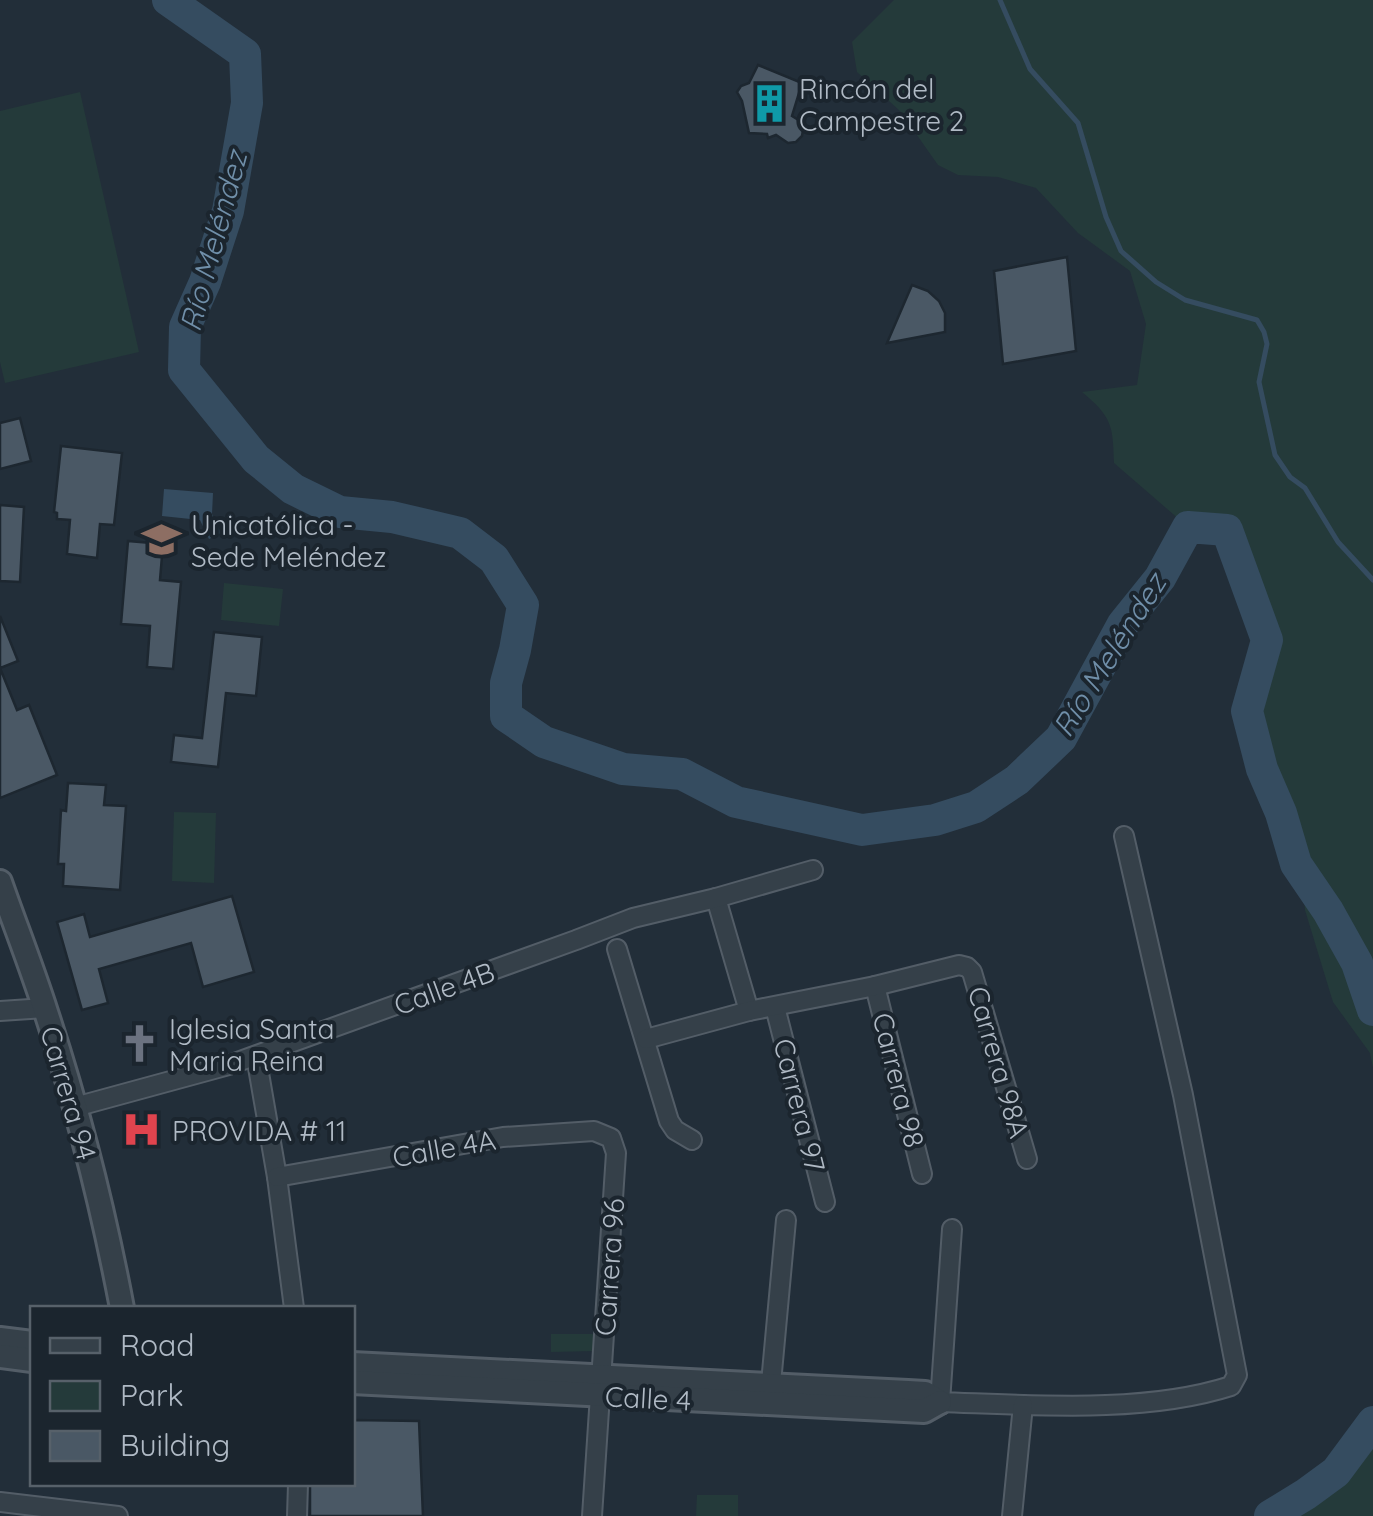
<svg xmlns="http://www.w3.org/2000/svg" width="1373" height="1516" font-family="Quicksand,sans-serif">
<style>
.green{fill:#243a3a}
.water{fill:#354c60}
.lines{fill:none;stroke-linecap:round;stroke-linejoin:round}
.stream{stroke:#354c60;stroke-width:5}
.river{stroke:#354c60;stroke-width:32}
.building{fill:#4a5865;stroke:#1d2730;stroke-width:2.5}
.minor-casing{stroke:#535d67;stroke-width:22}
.tertiary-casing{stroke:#535d67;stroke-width:28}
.minor{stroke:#354049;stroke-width:18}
.tertiary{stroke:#354049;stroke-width:22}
.labels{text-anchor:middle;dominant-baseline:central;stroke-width:8;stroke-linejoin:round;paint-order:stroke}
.poi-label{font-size:28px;fill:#b0bac5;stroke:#1b252e;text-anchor:start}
.street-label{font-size:28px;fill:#b0bac5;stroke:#1b252e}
.water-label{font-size:30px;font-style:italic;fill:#708fa9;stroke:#1b252e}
</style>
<rect width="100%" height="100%" fill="#222e39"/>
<g class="green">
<path d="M894,0H1373V1068L1370,1053L1333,1002L1305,910L1302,873L1296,864L1281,813L1262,769L1247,711L1267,640L1227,531L1188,527L1114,463C1113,425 1112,417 1082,392L1137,385L1146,324L1130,271L1078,233L1036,188L998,177L958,175L938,165L900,111L857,72L852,42Z"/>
<polygon points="80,92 139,352 5,383 0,362 0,111"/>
<polygon points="224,583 283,589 279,626 221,620"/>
<polygon points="174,812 216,813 214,883 172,881"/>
<polygon points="551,1334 594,1334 594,1351 551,1352"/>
<polygon points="1373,1422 1373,1516 1270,1516 1306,1494 1336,1472"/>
<polygon points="697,1495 738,1495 738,1516 696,1516"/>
</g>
<polygon class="water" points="164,489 213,493 212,514 221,533 209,539 200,520 162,516"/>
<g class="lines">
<polyline class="stream" points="1000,0 1030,69 1078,123 1106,217 1121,251 1156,282 1185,300 1257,320 1264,332 1267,344 1259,382 1275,455 1290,477 1305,488 1338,542 1373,580"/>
<g class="river">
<polyline points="168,0 245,54 247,103 228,211 205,282 185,327 184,370 256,459 293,489 340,512 392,517 460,533 494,559 523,605 515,650 506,683 506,716 544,742 623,769 682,774 736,802 862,830 935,820 976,807 1017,780 1061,738 1123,624 1160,578 1188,527 1227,530 1267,640 1247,711 1262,769 1281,813 1296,864 1328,911 1357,963 1373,1010"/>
<polyline points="1270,1516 1306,1494 1336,1472 1373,1422"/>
</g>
</g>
<g class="building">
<polygon points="758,65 802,83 792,116 800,121 803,130 802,136 796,142 788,143 776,135 768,138 767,134 749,133 742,101 737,92 741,86 749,83"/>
<polygon points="1067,257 1076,351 1003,364 994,271"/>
<polygon points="912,285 928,291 939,301 945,313 945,332 887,343"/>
<polygon points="20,418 31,461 0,469 0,423"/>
<polygon points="61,446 122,453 114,525 100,524 97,558 67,554 70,520 57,519 57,513 54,512"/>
<polygon points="0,505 24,507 20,582 0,581"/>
<polygon points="128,541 163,544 160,580 181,582 173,669 147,667 150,626 121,624"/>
<polygon points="0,616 18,661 0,668 17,710 29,705 57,775 0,798"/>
<polygon points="214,632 262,637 256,696 226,693 218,767 171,762 174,735 202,738"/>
<polygon points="68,783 106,785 104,805 126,806 120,890 63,886 64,864 58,864 61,810 66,811"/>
<polygon points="232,896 254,972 203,987 191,943 99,969 108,1003 82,1010 57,922 84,914 90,937"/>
<polygon points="352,1420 419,1421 423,1516 310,1516 310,1484 352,1484"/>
</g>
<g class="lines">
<defs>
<g id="minor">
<polyline points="716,898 749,1011"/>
<polyline points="617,949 669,1121 675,1130 692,1140"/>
<polyline points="875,986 922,1174"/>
<polyline points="775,1007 825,1202"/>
<polyline points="0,1011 45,1008"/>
<polyline points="646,1039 749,1011 875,986 959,965 967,967 972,972 1027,1159"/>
<polyline points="256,1056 277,1177 294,1308"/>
<polyline points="75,1107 229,1065 576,940 633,918 716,898 813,870"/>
<polyline points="277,1177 503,1137 594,1131 611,1138 616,1153 592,1516"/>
<path d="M952,1229L940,1402C1031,1405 1144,1414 1231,1386L1237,1375L1183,1095L1124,836"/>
<polyline points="770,1394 786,1220"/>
<polyline points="0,1502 118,1516"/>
<polyline points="297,1516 298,1484"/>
<polyline points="1012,1516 1023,1405"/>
</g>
<g id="tertiary">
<path d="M0,882C15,925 32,968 46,1012C78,1109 103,1208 122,1308"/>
<polyline points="0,1339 32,1343"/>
<polyline points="0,1356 32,1360"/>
<polyline points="352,1364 908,1392 925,1393 940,1402"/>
<polyline points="352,1382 924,1411 940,1402"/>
</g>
</defs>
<use href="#minor" class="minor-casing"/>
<use href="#tertiary" class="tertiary-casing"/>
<use href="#minor" class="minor"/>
<use href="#tertiary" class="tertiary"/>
</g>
<defs>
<symbol id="building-bare" viewBox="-9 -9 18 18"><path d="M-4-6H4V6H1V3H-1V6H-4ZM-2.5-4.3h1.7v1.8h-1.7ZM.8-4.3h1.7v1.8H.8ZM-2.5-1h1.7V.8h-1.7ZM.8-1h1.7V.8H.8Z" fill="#0f9aa8" stroke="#1b252e" stroke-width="2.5" paint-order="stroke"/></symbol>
<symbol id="university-bare" viewBox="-9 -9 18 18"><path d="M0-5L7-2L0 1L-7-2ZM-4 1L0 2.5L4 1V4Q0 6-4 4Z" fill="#8d6e63" stroke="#1b252e" stroke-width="2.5" paint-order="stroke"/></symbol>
<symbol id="church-bare" viewBox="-9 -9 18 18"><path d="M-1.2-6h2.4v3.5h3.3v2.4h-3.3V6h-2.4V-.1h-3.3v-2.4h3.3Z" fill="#6b7280" stroke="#1b252e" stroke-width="2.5" paint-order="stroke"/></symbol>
<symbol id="hospital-bare" viewBox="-9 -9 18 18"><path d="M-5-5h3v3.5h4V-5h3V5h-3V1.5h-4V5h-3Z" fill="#e0444e" stroke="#1b252e" stroke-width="2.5" paint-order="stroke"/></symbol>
</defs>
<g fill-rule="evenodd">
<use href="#building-bare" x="742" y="76" width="55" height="55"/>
<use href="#university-bare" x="134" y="512" width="55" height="55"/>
<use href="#church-bare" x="112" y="1016" width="55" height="55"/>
<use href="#hospital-bare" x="114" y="1102" width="55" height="55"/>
</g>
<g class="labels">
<g class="poi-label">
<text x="799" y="88">Rincón del<tspan x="799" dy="32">Campestre 2</tspan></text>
<text x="191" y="524">Unicatólica -<tspan x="191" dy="32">Sede Meléndez</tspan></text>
<text x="169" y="1028">Iglesia Santa<tspan x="169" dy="32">Maria Reina</tspan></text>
<text x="172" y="1130">PROVIDA # 11</text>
</g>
<g class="street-label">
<text transform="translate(444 988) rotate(-20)">Calle 4B</text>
<text transform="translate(999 1062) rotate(74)">Carrera 98A</text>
<text transform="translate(899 1080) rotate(76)">Carrera 98</text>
<text transform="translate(69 1093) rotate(74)">Carrera 94</text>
<text transform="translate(800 1105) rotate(76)">Carrera 97</text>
<text transform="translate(444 1148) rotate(-10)">Calle 4A</text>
<text transform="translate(609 1267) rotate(-86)">Carrera 96</text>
<text transform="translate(648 1398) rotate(3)">Calle 4</text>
</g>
<g class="water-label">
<text transform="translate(213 241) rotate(-75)">Río Meléndez</text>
<text transform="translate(1109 655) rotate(-58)">Río Meléndez</text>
</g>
</g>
<rect x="30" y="1306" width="325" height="180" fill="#1b252e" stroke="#57616a" stroke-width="2.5"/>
<rect x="50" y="1338" width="50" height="15" fill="#354049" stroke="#57616a" stroke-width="2.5"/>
<text x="120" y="1356" font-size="30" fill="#b0bac5">Road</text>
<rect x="50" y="1381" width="50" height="30" fill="#243a3a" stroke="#57616a" stroke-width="2.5"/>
<text x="120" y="1406" font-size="30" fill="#b0bac5">Park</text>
<rect x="50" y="1431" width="50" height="30" fill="#4a5865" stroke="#57616a" stroke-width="2.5"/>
<text x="120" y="1456" font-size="30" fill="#b0bac5">Building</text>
</svg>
